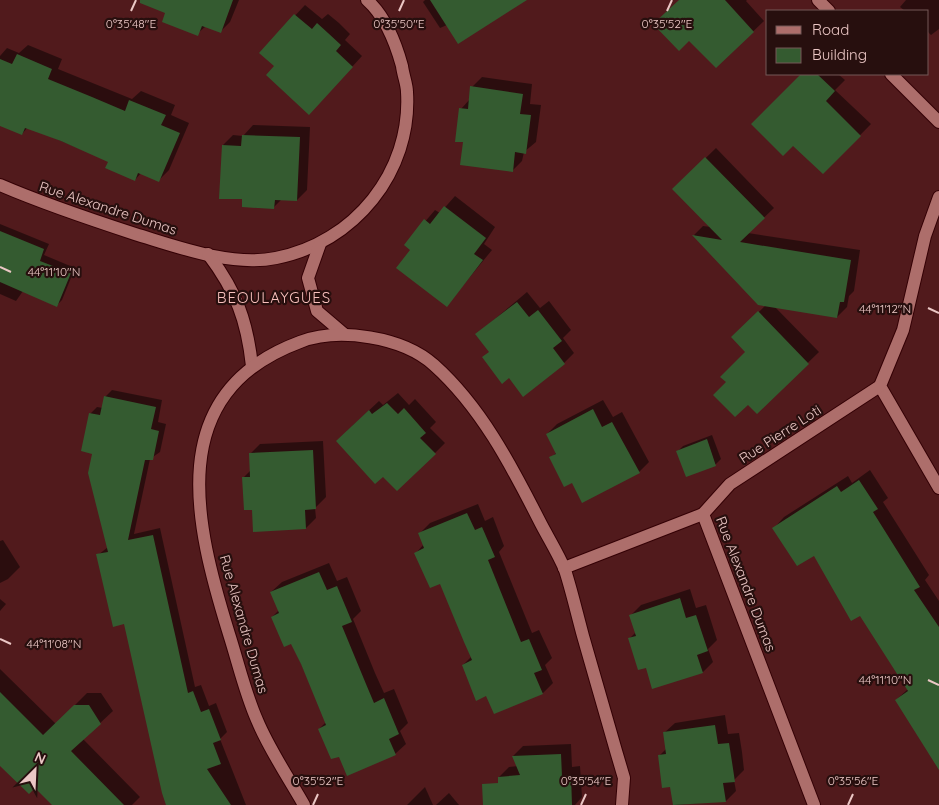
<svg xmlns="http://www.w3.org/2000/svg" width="939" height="805" font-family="Quicksand,sans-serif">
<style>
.shadow{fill:#0007}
.building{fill:#345b30}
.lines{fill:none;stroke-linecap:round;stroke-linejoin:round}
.minor-casing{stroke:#340005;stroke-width:14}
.minor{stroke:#ad6e6b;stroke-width:12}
.ticks{fill:none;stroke:#ebc7c5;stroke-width:2}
.labels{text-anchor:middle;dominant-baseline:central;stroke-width:4.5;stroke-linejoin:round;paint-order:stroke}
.street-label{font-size:14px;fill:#ebc7c5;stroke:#270f0e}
.neighbourhood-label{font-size:15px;letter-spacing:1px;fill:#f8c0bd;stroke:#270f0e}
.ticks-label{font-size:12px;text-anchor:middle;fill:#ebc7c5;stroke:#270f0e;stroke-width:4.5;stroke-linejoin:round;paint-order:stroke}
</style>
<rect width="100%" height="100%" fill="#511a1c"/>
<g class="shadow">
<polygon points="141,0 239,0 230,22 220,32 206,26 197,34 167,11"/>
<polygon points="425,0 506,0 440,28 423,2"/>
<polygon points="680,0 747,0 746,1 764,21 716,67"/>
<polygon points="906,0 939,0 939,29 931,35 928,32 928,11 905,11 900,7"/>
<polygon points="305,5 322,19 328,14 339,23 350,34 345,40 362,56 319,103 260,53"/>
<polygon points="28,45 62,59 58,69 132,99 141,91 175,105 171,115 189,123 169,170 159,180 141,173 135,180 109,161 28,127 22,134 0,125 0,56 7,48 19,53"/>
<polygon points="802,74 838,74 845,80 835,90 871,124 823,173 793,144 752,124"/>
<polygon points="482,77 532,84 530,104 541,105 536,142 524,152 522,161 512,171 464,141 461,109 470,99 472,87"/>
<polygon points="253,125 310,127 307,190 297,200 282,199 274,207 244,198 223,145 233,135 243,136"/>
<polygon points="716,148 774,208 748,233 860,250 854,291 849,296 847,307 837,317 774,306 819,352 757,412 728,382 746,352 743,327 766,305 759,303 694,235 703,226 711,227 674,189"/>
<polygon points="455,196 495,227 484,244 492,250 447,305 412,250 405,245 435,210 440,213"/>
<polygon points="0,224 49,244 44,255 75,268 62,300 56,306 23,291 16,301 0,294"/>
<polygon points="527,292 540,308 549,301 571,330 563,338 574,353 564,363 490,351 476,335"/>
<polygon points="112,390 162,400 158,422 166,424 160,452 150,459 134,534 160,528 195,687 201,685 209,706 216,703 227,732 220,739 246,805 188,805 125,623 98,555 108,547 93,453 90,414 97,407 103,408 105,397"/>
<polygon points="398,393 409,405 415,399 436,422 430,428 445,443 435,453 347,431 379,401 383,405"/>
<polygon points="603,400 613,417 622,412 649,462 639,472 572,481 551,458 557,452 547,434 557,424"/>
<polygon points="712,435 721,459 716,464 687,475 678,451 683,446"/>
<polygon points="323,441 326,497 315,508 316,518 306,528 253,509 243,478 251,470 250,454 260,444"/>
<polygon points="870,470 888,498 883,502 929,575 925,580 939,601 939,736 896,700 908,689 861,614 815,554 774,528 784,517 848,476 852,483"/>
<polygon points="478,504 485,521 493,517 504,546 499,552 532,633 539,630 552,658 545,665 553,683 543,693 495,713 487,695 463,665 471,657 440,582 416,553 424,544 420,533 430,523"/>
<polygon points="3,540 20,567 8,579 0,583 0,541"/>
<polygon points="329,563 337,581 347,577 361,611 353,619 375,673 384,693 394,689 408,723 400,731 406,744 395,754 339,755 319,729 326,722 292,642 272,617 279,610 271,592 282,582"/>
<polygon points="690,589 696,608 706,605 717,640 708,649 713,662 703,672 646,666 629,639 636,632 631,615 641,605"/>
<polygon points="0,599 6,604 0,611"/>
<polygon points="0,669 56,724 87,693 101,693 113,711 83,739 140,797 132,805 54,805 35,786 0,764"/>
<polygon points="725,715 728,734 739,733 742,752 744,770 734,780 736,791 726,801 674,805 671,786 659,756 667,748 664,733 675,723"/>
<polygon points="571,744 572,767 580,766 582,797 575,805 500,805 499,777 509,767 518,766 513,756 523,746"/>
<polygon points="425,787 433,805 407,805"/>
<polygon points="449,793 459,805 436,805"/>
</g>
<g class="building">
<polygon points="140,0 233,0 221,33 202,26 198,36 162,22 165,13 140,3"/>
<polygon points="430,0 527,0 458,44"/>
<polygon points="679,0 725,0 754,32 716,68 689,41 679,51 653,24"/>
<polygon points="294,14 312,29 317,23 328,33 341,45 336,51 353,67 309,115 266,75 274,66 259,53"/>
<polygon points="17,54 52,69 48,79 92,97 125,111 129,100 166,115 161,125 180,133 159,182 138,173 135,181 105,168 108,162 61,141 25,128 22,135 0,126 0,59 12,64"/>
<polygon points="801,74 817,74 835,91 826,101 861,136 823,174 793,146 783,156 751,124"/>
<polygon points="470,86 523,94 520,114 531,115 526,154 515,152 513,172 460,165 463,142 455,142 459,108 468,109"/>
<polygon points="242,135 300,137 297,201 275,200 274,209 242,207 242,199 219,199 222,145 241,146"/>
<polygon points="705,157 765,218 740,242 851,260 844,302 840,302 837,318 758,305 692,235 722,240 672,189"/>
<polygon points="444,206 486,238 474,254 483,260 447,307 396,268 410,250 404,245 424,219 430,224"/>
<polygon points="0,231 44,249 40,261 71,273 57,307 0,282"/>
<polygon points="517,302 529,317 538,310 562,341 553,348 565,364 523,397 509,378 502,384 482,357 489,352 475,334"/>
<polygon points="758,311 809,364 757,414 748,405 735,417 713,395 726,382 720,377 745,352 731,337"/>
<polygon points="104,396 156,407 151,429 159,431 153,460 145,460 128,540 153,535 188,693 193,691 201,712 209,709 221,740 213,743 221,764 207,769 231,805 166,805 162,793 124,624 113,627 96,554 108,552 88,473 92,454 81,451 89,413 100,415"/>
<polygon points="387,403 398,414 404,408 426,433 420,438 436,454 397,491 383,477 375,484 336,441 369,410 372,414"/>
<polygon points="593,409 602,427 612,422 640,473 582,503 572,483 564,487 549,457 556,454 546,434"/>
<polygon points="707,439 716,466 686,477 676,451"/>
<polygon points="313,450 316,509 305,510 306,529 253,532 252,510 244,510 242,477 250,477 249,453"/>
<polygon points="859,480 878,509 873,512 920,587 914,590 939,627 939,770 895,700 908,691 860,616 851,621 814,556 797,566 772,528 837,486 841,492"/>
<polygon points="467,513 475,530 482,527 495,557 488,560 521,642 529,639 542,670 534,673 543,694 494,714 486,696 476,701 462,665 472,660 464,642 440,584 430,588 414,553 424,548 418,533"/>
<polygon points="319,572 327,590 337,586 352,622 342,626 366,684 374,703 384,698 399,734 389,739 396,755 347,776 339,757 331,759 318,729 326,725 301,664 291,644 284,647 271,617 279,613 270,592"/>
<polygon points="680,598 686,618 696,615 708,651 697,655 703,673 652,689 646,668 638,670 628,638 636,636 629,615"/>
<polygon points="0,692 43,735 74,705 89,705 101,724 71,751 124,805 52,805 35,788 29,794 0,766"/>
<polygon points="715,725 718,744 729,743 732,762 735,782 723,783 726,802 673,805 670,787 662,788 658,755 666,754 663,732"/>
<polygon points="561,754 562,776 571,775 572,805 483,805 482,784 498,783 498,777 520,775 512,756"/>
</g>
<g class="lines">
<defs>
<g id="minor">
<polyline points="818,0 829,11"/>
<polyline points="891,74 939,122"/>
<path d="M0,185C44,204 89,219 135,234C178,247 231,267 276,258C354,243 412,172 407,92C407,84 403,75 402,66C396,44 385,16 367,0"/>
<polyline points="939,197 925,236 903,330 880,386 939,488"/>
<polyline points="320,244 308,278 317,311 344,334"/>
<path d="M208,254C236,291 247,320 252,366"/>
<polyline points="703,514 730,484 880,386"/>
<polyline points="564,568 703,514 814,805"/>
<path d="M304,805C288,777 269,749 257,720C245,693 238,662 229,634C195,524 162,393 300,342C339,327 403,337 434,365C481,407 511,465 539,520C547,536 558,553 565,570C572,592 577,614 583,636C597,684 610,731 624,778L622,805"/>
</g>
</defs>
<use href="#minor" class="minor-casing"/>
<use href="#minor" class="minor"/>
</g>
<path class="ticks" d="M131,11L136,0M399,11L404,0M667,11L672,0M0,267L11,272M928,308L939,313M0,639L11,644M928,680L939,685M313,805L318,794M581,805L586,794M848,805L853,794"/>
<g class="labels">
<g class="street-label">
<text transform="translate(108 208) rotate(18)">Rue Alexandre Dumas</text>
<text transform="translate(780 434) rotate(-33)">Rue Pierre Loti</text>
<text transform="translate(746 584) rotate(69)">Rue Alexandre Dumas</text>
<text transform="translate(244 624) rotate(74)">Rue Alexandre Dumas</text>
</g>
<g class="neighbourhood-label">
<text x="274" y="297">BEOULAYGUES</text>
</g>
</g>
<g class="ticks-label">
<text x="131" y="28">0°35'48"E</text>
<text x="399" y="28">0°35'50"E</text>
<text x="667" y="28">0°35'52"E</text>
<text x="54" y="276">44°11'10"N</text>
<text x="885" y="313">44°11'12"N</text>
<text x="54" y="648">44°11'08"N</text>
<text x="885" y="684">44°11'10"N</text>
<text x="318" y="785">0°35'52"E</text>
<text x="586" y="785">0°35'54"E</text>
<text x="853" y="785">0°35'56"E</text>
</g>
<rect x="766" y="10" width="162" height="65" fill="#270f0e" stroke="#755957"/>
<rect x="776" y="26" width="25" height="8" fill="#ad6e6b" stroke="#755957"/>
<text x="812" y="35" font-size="15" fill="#ebc7c5">Road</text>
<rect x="776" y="48" width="25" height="15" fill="#345b30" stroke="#755957"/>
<text x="812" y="60" font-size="15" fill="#ebc7c5">Building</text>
<g transform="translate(35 770) rotate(24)" stroke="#270f0e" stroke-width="4" paint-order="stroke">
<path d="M0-4L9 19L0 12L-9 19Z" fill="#ebc7c5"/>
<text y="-8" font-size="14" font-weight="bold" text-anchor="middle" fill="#ebc7c5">N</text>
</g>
</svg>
